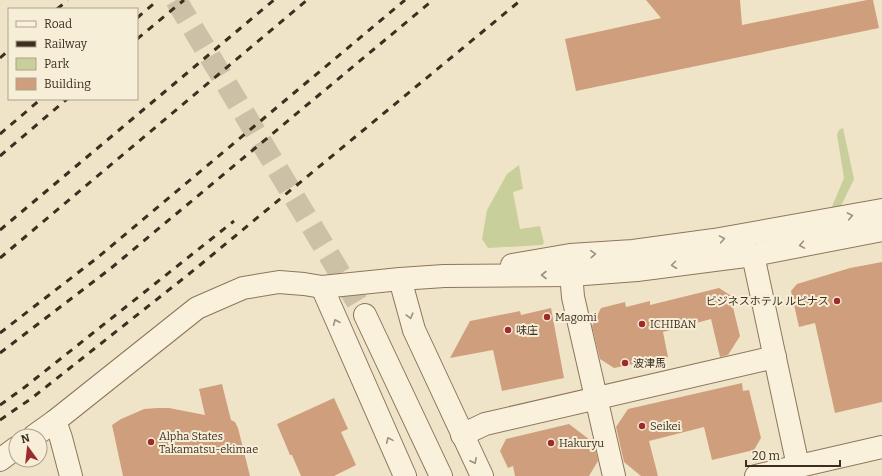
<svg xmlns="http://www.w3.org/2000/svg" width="882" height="476" font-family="Bitter,'Noto Sans JP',serif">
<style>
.green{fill:#c9cf9b}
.building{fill:#cf9f7d}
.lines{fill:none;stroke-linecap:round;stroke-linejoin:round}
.minor-tunnel{stroke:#ccc0a6;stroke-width:22;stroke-dasharray:22 11;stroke-linecap:butt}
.minor-casing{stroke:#8d765c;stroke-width:24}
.minor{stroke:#faf1dc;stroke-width:22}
.rail{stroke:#3d2e20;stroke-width:3;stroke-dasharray:7 7;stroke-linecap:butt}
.oneway{stroke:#9c907e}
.poi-dot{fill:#9e2a2b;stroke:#f7eed8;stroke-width:1.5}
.labels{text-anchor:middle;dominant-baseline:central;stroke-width:4;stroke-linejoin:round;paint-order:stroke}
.poi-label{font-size:11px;fill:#3d2e20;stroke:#f7eed8;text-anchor:start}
</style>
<rect width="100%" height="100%" fill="#f0e4c8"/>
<g class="green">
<polygon points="843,128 854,179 840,208 831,209 844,178 837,135 839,130"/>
<polygon points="519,165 523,189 513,192 520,229 540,226 544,243 542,245 488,248 482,239 487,210 507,174"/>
</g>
<g class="building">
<polygon points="646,0 740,0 742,25 867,0 873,0 879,28 576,91 565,39 661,18"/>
<polygon points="882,262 882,402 835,413 815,323 799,327 791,291 797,284 850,268"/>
<polygon points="719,288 730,295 740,336 728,355 720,357 711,319 663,332 668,357 614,368 600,359 592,326 601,308 625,302 626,307 650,301 650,305"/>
<polygon points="551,308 564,378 502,391 493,350 450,358 470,321 520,311 521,315"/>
<polygon points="742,383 743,391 749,390 761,438 754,450 712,460 704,427 649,441 658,476 641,476 624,462 616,427 628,409"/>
<polygon points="222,384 231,420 235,422 238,428 250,476 123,476 112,425 121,419 135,413 144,409 157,408 169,408 205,415 199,389"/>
<polygon points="334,398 348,429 341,432 356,465 334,476 301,476 292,455 290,455 277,424"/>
<polygon points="569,424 594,443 598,461 589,476 515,476 513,466 508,468 500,451 506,439"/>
</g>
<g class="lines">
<polyline class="minor-tunnel" points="176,0 365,315"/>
<defs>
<g id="minor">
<polyline points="753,255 798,466"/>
<polyline points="570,260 573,297 614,476"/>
<polyline points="512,265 570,255 633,251 714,240 882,210"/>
<polyline points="400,279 414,330 482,476"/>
<polyline points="322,287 405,476"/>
<polyline points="365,315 441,476"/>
<polyline points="55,421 61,438 71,476"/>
<polyline points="462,435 485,424 775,357"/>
<polyline points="34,436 55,421 197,308 243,288 279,282 304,284 322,287 400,279 444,276 571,275 637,270 753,255 882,230"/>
<polyline points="0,460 16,448"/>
<polyline points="756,476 882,447"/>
</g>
</defs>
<use href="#minor" class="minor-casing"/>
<use href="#minor" class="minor"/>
<g class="rail">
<polyline points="57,9 68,0"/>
<polyline points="137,18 158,0"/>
<polyline points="137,39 184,0"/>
<polyline points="0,58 9,50"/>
<polyline points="0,134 41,99"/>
<polyline points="0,156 67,99"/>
<polyline points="0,230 274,0"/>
<polyline points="0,258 307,0"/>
<polyline points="0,333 97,258 405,0"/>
<polyline points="0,353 110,269 433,0"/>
<polyline points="0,405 25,387 234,221"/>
<polyline points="0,420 32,398 194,270 521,0"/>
</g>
</g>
<defs><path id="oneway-chevron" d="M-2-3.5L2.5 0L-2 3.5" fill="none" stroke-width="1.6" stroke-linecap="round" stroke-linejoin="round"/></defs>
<g class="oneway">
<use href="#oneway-chevron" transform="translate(850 216) rotate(-11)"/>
<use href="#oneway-chevron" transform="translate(722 239) rotate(-10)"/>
<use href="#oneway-chevron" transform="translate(802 245) rotate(170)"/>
<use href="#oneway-chevron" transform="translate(593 254) rotate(-4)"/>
<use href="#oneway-chevron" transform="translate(674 265) rotate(173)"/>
<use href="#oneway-chevron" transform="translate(544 275) rotate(180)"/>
<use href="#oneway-chevron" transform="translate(410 316) rotate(75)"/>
<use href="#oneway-chevron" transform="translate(336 322) rotate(-113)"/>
<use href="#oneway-chevron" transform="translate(389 440) rotate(-114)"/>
<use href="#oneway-chevron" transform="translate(474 461) rotate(64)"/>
</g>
<g class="poi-dot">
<circle cx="837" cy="301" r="4"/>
<circle cx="547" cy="317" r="4"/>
<circle cx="642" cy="324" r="4"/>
<circle cx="508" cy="330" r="4"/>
<circle cx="625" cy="363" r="4"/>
<circle cx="642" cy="426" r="4"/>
<circle cx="151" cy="442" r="4"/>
<circle cx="551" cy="443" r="4"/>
</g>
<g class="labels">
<g class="poi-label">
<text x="829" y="301" text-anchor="end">ビジネスホテル ルピナス</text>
<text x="555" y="317">Magomi</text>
<text x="650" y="324">ICHIBAN</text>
<text x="516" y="330">味庄</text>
<text x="633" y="363">波津馬</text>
<text x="650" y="426">Seikei</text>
<text x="159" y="436">Alpha States<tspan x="159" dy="13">Takamatsu-ekimae</tspan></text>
<text x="559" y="443">Hakuryu</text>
</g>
</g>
<rect x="8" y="8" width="130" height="92" fill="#f7eed8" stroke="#ada18e"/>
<rect x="16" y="21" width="20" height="6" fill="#faf1dc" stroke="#ada18e"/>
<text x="44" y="28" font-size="12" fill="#3d2e20">Road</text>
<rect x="16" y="41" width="20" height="6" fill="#3d2e20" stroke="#ada18e"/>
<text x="44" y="48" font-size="12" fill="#3d2e20">Railway</text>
<rect x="16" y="58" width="20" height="12" fill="#c9cf9b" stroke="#ada18e"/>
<text x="44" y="68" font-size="12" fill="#3d2e20">Park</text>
<rect x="16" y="78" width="20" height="12" fill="#cf9f7d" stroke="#ada18e"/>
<text x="44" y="88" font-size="12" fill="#3d2e20">Building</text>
<g transform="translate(28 448) rotate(345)"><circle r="19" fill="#f7eed8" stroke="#ada18e"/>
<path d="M0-3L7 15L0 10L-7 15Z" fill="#9e2a2b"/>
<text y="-6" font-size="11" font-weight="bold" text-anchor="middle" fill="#3d2e20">N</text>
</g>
<path d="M746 460v6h94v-6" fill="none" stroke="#3d2e20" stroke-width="2"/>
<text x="752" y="460" font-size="12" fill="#3d2e20" stroke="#f7eed8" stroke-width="3" paint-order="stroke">20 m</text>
</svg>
